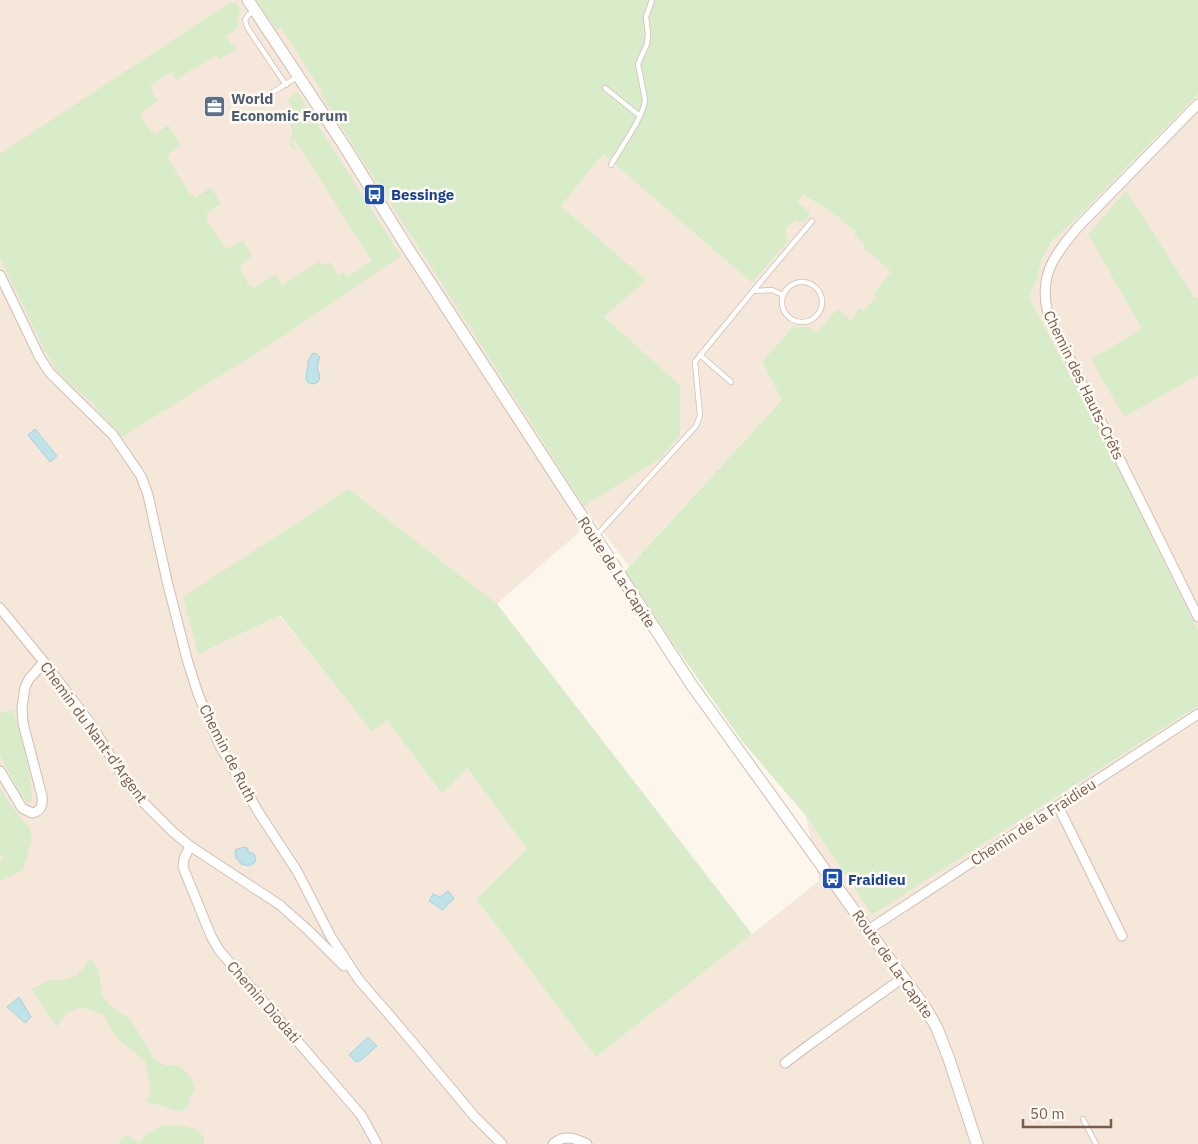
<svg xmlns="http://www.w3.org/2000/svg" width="1198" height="1144" font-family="'IBM Plex Sans',sans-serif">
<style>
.residential{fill:#f5e8da}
.green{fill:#d8ecc9}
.water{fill:#bfe3e8;stroke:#a5d3da}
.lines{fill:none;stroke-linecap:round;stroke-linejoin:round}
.service-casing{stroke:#d1beb0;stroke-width:6}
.minor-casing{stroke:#d1beb0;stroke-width:11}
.tertiary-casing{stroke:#d1beb0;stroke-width:13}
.service{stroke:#fff;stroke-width:4.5}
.minor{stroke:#fff;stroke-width:9}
.tertiary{stroke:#fff;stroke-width:11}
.labels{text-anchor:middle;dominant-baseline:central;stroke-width:5;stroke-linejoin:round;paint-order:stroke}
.service-label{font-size:15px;font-weight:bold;fill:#4e5e75;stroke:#fffaf3;text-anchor:start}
.transit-label{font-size:15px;font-weight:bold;fill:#164399;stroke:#fffaf3;text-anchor:start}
.street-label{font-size:15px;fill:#7a5c4d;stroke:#fffaf3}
</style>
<rect width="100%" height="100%" fill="#fdf6ec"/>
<g class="residential">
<polygon points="0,0 256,0 277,30 281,28 324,93 322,95 680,385 604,317 645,280 561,206 603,154 752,283 785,229 796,220 810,213 798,202 803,194 840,218 856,232 865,244 863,247 892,272 874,292 878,295 864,311 860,309 850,320 816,334 807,326 801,327 762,362 782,400 629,566 584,507 579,532 497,604 349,489 279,615 372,731 387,720 441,793 467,768 527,849 476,899 596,1057 819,881 806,816 872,915 1198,706 1198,1144 0,1144"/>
<polygon points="1198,94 1198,631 1106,444 1054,347 1031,301 1030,295 1037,280 1041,261 1051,242 1078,217"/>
</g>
<g class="green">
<polygon points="256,0 1198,0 1198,94 1078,217 1051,242 1041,261 1037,280 1030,295 1031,301 1106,444 1198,631 1198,706 872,915 806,816 742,741 672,642 625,571 782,400 762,362 794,326 801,327 807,326 816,334 837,309 850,320 860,308 864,311 877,296 874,293 891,272 863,247 865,244 854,235 856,232 840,218 803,194 798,202 810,213 804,223 796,220 785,229 788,241 752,283 603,154 561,206 646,280 604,317 680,385 680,435 661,458 584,506 321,95 323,93 281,28 277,30"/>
<path d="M229,3L237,4L241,10C237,16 237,20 239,27L226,36L232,46L235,44L237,48C236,55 227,52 220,60L217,55L196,68L195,67L176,80L171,72L150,86L152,89L151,90L158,101L140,113L142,115L141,117L151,132H152L155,134L168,125L181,145L168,155L169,158L168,159L191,195H193L195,198L211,187L221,204L206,214L208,217L206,218L225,247H227L228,249L243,241L252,256L239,266L242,270L240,271L250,286L252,285L254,288L275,274L282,285L320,261L323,266L330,262L338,276L344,272L347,277L372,261L295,140L292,142L297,150L294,151L290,145L292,135L290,119L297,115L287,100L297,92L401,256L276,341L122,437L116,429L95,408L96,406L69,383L56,370L44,349L0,258V154Z"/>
<polygon points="1126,191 1195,298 1198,297 1198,375 1124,417 1091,359 1142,329 1088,234"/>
<polygon points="349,489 497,604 752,934 596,1057 476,899 527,849 467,768 442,794 387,720 372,732 280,615 198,654 183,597"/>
<path d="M13,710C21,739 32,770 32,801L27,803L19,792L0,755V713Z"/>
<polygon points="0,787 7,799 22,820 30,828 32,838 23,870 0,881 0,862 3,859 0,852"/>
<polygon points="89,959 92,959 99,971 102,996 115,1010 129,1018 141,1036 153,1058 164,1065 180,1066 192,1079 195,1090 191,1094 188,1106 182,1112 147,1102 151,1088 145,1061 115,1036 103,1014 81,1007 68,1012 56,1027 32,989 49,980 61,980 76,976 85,966"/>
<polygon points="180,1125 195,1129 204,1137 204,1144 119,1144 122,1137 128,1136 140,1143 148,1133 161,1126"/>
</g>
<g class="water">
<path d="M314,353L317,354L320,357L317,367L320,377L318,382L313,384L307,382C304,375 309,367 308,360L310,359L311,355Z"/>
<polygon points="35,429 57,456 50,462 28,435"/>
<polygon points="244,847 247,848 249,853 253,853 256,858 255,862 249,866 241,864 236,858 235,850"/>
<polygon points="448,891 454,898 443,910 429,901 433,894 440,897"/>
<polygon points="19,997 31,1017 25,1023 7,1007"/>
<polygon points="368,1037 377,1046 360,1061 356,1062 349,1055"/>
</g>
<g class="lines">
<defs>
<g id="service">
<polyline points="255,11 248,15 245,20 247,27 286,85"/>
<polyline points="605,88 640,116"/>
<polyline points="273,92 297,77"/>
<path d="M611,165C619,150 645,115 645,99L638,64L647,44L648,34L646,17L652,0"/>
<circle cx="802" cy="302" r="20"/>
<polyline points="753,291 812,221"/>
<polyline points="700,355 731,382"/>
<polyline points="596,536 696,426 700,416 695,362 698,358 753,291 772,290 783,295"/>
<polyline points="1083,1119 1096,1144"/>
</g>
<g id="minor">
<path d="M1198,104L1079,226C1054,255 1037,277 1049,317L1198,617"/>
<polyline points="0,275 40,358 50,373 113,435 141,476 148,495 167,581 187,659 198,694 219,744 244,787 259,813 297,871 331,937 359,980 398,1025 475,1117 502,1144"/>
<polyline points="0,608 44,662 91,724 123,777 139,798 173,832 190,846 280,905 310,932 344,966"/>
<path d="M0,771L22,808L32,813C42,811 43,804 42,796L23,723L22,708L25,687L29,679L44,662"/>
<polyline points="1058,806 1122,936"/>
<polyline points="190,846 184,859 183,867 211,936 219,950 361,1115 377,1144"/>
<polyline points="868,930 1198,714"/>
<polyline points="785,1063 813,1042 904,977"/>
<path d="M553,1144C564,1134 575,1138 587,1144"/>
</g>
<polyline id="tertiary" points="248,0 345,147 405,244 691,684 868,930 925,1007 937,1028 949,1059 977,1144"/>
</defs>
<use href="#service" class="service-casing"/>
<use href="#minor" class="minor-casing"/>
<use href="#tertiary" class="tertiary-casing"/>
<use href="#service" class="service"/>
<use href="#minor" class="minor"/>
<use href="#tertiary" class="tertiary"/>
</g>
<defs>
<symbol id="office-square" viewBox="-11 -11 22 22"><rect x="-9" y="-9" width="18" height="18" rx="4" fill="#5c6f8a" stroke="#fffaf3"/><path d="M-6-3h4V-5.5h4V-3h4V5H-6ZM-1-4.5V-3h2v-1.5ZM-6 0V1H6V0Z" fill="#fff"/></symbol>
<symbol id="bus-square" viewBox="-11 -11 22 22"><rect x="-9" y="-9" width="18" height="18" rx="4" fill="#1a4fb4" stroke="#fffaf3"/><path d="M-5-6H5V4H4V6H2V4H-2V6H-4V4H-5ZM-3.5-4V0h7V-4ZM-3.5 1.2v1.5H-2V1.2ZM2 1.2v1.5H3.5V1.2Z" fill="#fff"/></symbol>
</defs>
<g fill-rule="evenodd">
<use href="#office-square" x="202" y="94" width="25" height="25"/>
<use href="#bus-square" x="362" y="182" width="25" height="25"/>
<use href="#bus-square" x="820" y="866" width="25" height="25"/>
</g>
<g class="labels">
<g class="service-label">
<text x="231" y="98">World<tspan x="231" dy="17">Economic Forum</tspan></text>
</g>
<g class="transit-label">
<text x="391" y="194">Bessinge</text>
<text x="848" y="879">Fraidieu</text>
</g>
<g class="street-label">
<text transform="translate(1084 385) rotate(64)">Chemin des Hauts-Crêts</text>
<text transform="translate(617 572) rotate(57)">Route de La-Capite</text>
<text transform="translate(94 732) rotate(54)">Chemin du Nant-d'Argent</text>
<text transform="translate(228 753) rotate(63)">Chemin de Ruth</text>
<text transform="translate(1033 822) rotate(-33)">Chemin de la Fraidieu</text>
<text transform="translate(893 964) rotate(55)">Route de La-Capite</text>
<text transform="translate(264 1002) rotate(49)">Chemin Diodati</text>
</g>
</g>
<path d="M1023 1119v8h88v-8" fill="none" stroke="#7a5c4d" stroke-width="2.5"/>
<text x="1030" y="1119" font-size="15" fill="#7a5c4d" stroke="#fffaf3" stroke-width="4" paint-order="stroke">50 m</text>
</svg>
